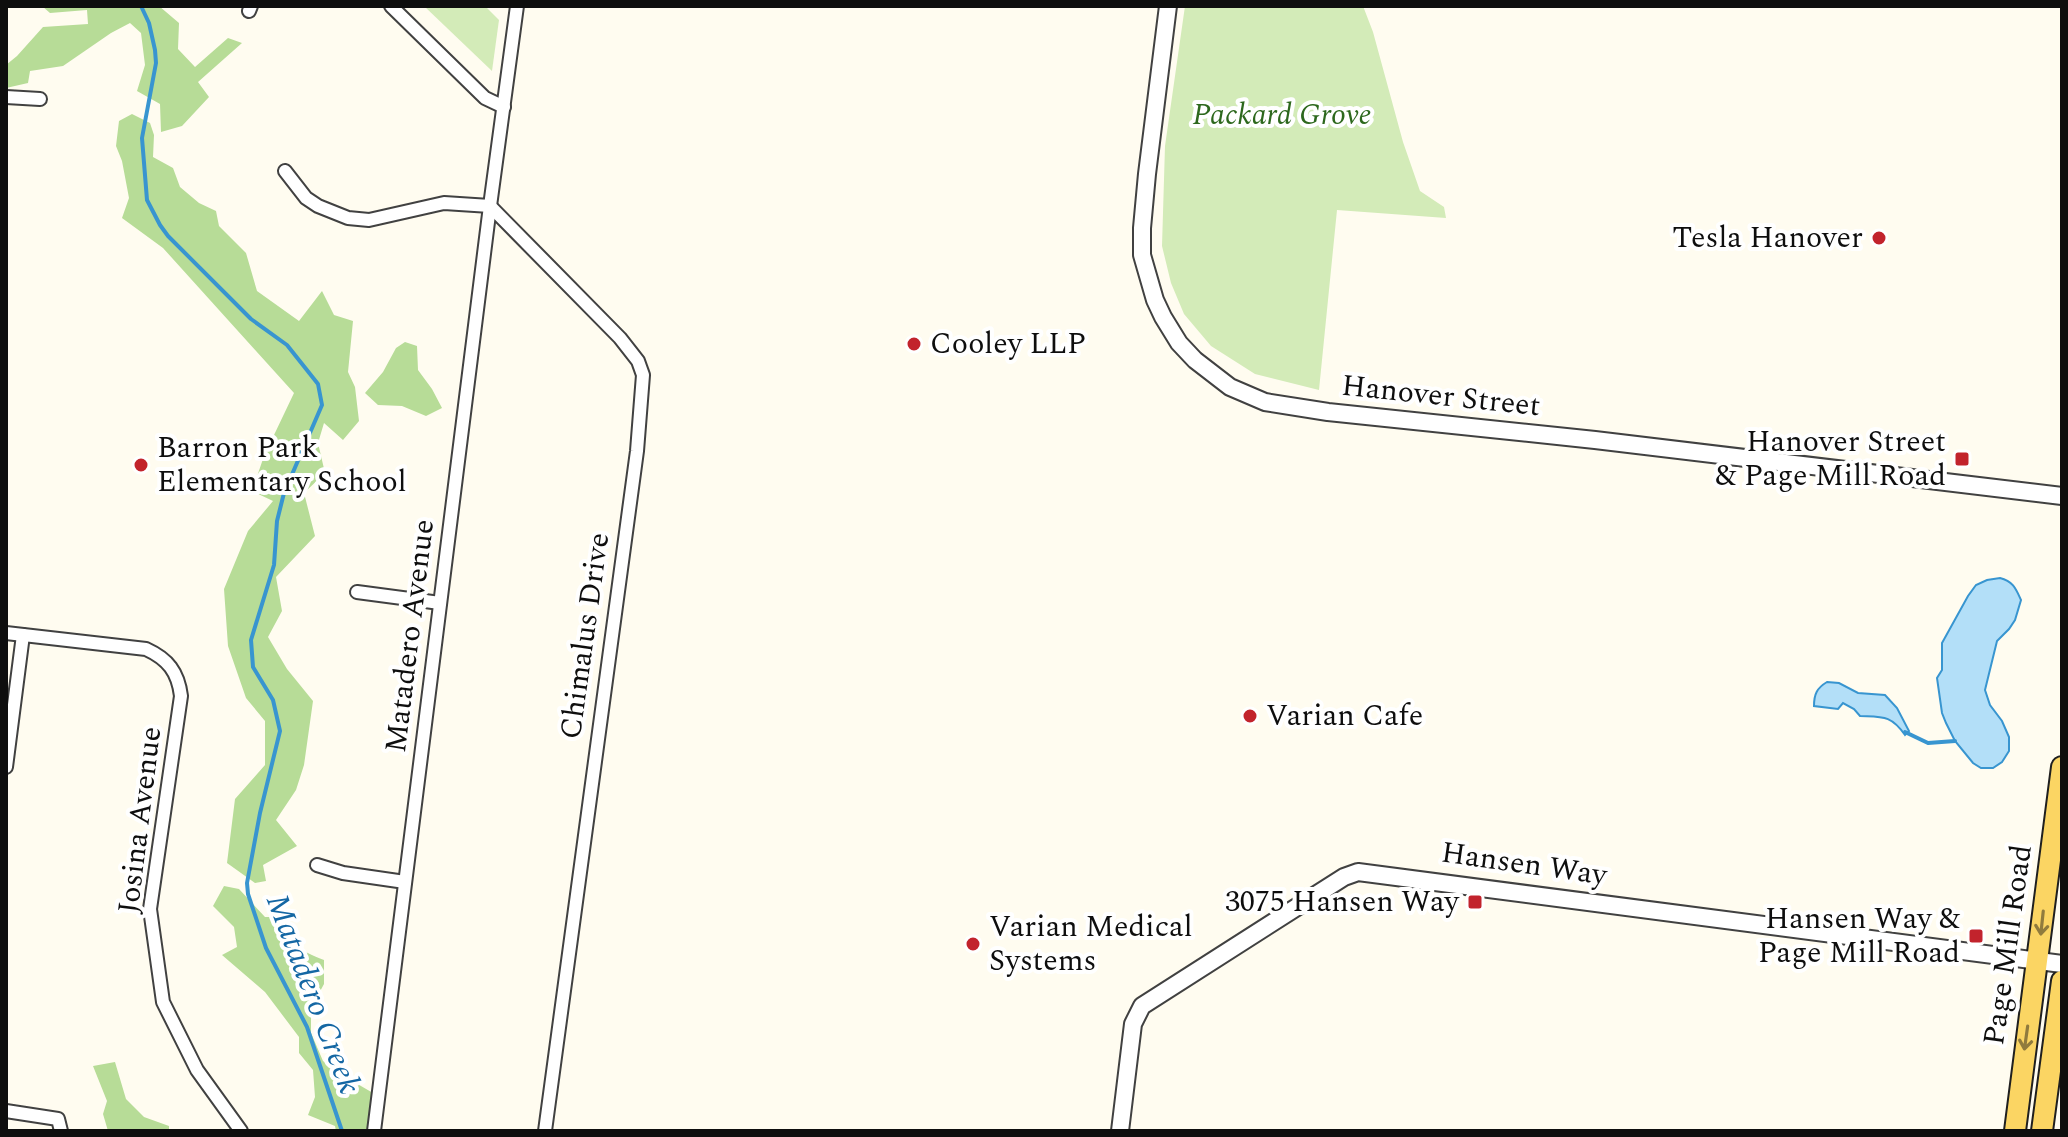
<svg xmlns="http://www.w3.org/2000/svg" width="2068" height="1137" font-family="Spectral,serif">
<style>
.green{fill:#d3ebb8}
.forest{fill:#b7dc97}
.water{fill:#b3dff8;stroke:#3895d0;stroke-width:2}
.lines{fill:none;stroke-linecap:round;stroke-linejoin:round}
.stream{stroke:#3895d0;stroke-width:4}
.minor-casing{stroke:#414141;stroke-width:16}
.tertiary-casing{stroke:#414141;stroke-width:20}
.primary-casing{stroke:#1f1f1f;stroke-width:24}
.minor{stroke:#fff;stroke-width:12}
.tertiary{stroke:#fff;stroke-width:16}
.primary{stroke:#fbd563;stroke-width:20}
.oneway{stroke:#907b3d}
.poi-dot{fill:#c2232c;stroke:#fff;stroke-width:3}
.labels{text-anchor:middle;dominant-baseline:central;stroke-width:8;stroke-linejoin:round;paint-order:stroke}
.park-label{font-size:30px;font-style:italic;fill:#2d681d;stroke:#fff}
.poi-label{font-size:30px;fill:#0e0e0e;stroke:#fff;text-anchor:end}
.street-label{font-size:30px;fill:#0e0e0e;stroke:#fff}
.water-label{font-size:32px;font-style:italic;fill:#1467a4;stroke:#fff}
</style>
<rect width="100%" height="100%" fill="#fffcf0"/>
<g class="green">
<polygon points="424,6 485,6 499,20 492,71"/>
<polygon points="1185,6 1363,6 1373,32 1403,142 1420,191 1444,207 1446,218 1337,210 1319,390 1255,374 1211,346 1184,314 1171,283 1162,246 1165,146"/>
</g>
<g class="forest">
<polygon points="42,6 159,6 179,23 178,49 195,67 228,38 242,43 198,82 209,97 182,126 161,132 160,104 137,91 145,65 141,33 130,23 111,33 63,66 30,71 28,83 6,88 6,65 17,56 43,27 88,24 87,10 50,13"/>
<polygon points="132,114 150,123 154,135 153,157 173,168 180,187 199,203 216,211 219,226 246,253 257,291 299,321 322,291 334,315 353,321 348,372 355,387 359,421 343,440 324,423 318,443 325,473 304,493 315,536 276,577 282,611 268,637 287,669 313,701 304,765 296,790 276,820 297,846 263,865 266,881 255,883 227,863 235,799 265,765 265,721 246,698 228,646 224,589 248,531 273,501 252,491 264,456 294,393 163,248 122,218 129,198 122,161 116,146 119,121"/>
<polygon points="405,342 417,346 418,370 432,389 442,408 426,416 402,406 378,405 365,393 383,372 396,348"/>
<path d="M224,886L239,889L265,917H280C289,945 299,950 324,960V984L311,1008V1033L323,1061L342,1075L373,1093L368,1131H336L335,1126L308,1115L315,1097L313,1070L299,1053V1037L265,992L222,955L237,947L234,927L213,906Z"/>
<polygon points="115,1062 126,1099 144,1117 169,1126 169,1131 108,1131 103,1114 107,1101 93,1066"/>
</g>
<g class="water">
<path d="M2000,578C2013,581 2016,589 2021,600L2015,620L2009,629L1997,641L1985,690L1990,705L2002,721L2009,737V751L2002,762L1993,768H1981L1973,763L1955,741L1946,723L1942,713L1937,678L1942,670V643L1968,596L1976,585L1987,580Z"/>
<path d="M1827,682L1839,683L1858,693L1885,695L1897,708L1909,731L1905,735C1891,715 1883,717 1860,716L1854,709L1843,703L1838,709L1814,706C1814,694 1817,688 1827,682Z"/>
</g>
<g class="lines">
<g class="stream">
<polyline points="141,6 149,23 155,50 156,63 142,138 147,200 160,225 168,236 251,319 287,345 318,384 322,405 284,493 277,521 274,565 251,640 253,667 273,700 280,731 260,813 247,883 248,894 266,948 307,1027 342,1131"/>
<polyline points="1905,732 1928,743 1955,741"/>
</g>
<defs>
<g id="minor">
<polyline points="391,6 485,98 504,107"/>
<polyline points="249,11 251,6"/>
<polyline points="6,97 40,99"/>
<polyline points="285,171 306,198 318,206 348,218 369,220 444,203 490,206 620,338 638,361 643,375 637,451 545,1131"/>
<polyline points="357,592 440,603"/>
<path d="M6,633L146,649C168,659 178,672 181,696L150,909L163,1002L197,1070L241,1131"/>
<polyline points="6,767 23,635"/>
<polyline points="317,865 343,873 405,882"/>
<polyline points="6,1111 58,1119 61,1131"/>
<polyline points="374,1131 490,206 517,6"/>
</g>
<g id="tertiary">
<polyline points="1168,6 1147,174 1142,228 1142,255 1155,300 1163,317 1179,343 1195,360 1230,387 1265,402 1328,412 1595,440 2062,496"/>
<polyline points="1120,1131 1133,1024 1142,1006 1322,891 1344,877 1358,872 2062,964"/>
</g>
<g id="primary">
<polyline points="2015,1131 2062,767"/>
<polyline points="2042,1131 2062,981"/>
</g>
</defs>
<use href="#minor" class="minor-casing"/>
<use href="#tertiary" class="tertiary-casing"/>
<use href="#primary" class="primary-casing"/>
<use href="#minor" class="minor"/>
<use href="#tertiary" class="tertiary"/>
<use href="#primary" class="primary"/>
</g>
<defs><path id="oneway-shaft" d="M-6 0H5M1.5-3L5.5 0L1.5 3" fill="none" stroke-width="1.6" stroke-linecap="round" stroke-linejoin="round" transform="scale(2)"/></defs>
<g class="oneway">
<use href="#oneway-shaft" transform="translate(2042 923) rotate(96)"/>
<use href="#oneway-shaft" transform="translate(2026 1038) rotate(98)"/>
</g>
<g class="poi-dot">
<circle cx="1879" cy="238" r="8"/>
<circle cx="914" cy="344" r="8"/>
<rect x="1954" y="451" width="16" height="16" rx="4"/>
<circle cx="141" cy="465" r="8"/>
<circle cx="1250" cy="716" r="8"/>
<rect x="1467" y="894" width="16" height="16" rx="4"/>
<rect x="1968" y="928" width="16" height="16" rx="4"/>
<circle cx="973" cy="944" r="8"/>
</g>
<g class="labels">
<g class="park-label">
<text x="1282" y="115">Packard Grove</text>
</g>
<g class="poi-label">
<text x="1863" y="238">Tesla Hanover</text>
<text x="930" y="344" text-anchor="start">Cooley LLP</text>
<text x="1946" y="442">Hanover Street<tspan x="1946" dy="34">&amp; Page Mill Road</tspan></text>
<text x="157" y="448" text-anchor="start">Barron Park<tspan x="157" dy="34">Elementary School</tspan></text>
<text x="1266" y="716" text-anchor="start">Varian Cafe</text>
<text x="1459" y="902">3075 Hansen Way</text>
<text x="1960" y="919">Hansen Way &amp;<tspan x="1960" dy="34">Page Mill Road</tspan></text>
<text x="989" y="927" text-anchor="start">Varian Medical<tspan x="989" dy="34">Systems</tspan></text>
</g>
<g class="street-label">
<text transform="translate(1441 396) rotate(6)">Hanover Street</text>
<text transform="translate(410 636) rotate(-83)">Matadero Avenue</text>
<text transform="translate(585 636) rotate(-82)">Chimalus Drive</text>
<text transform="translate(140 820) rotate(-83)">Josina Avenue</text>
<text transform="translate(1524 864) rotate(8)">Hansen Way</text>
<text transform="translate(2008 945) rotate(-82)">Page Mill Road</text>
</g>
<g class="water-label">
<text transform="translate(313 994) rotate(69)">Matadero Creek</text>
</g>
</g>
<rect width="2068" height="1137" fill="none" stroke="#0e0e0e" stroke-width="16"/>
</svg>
